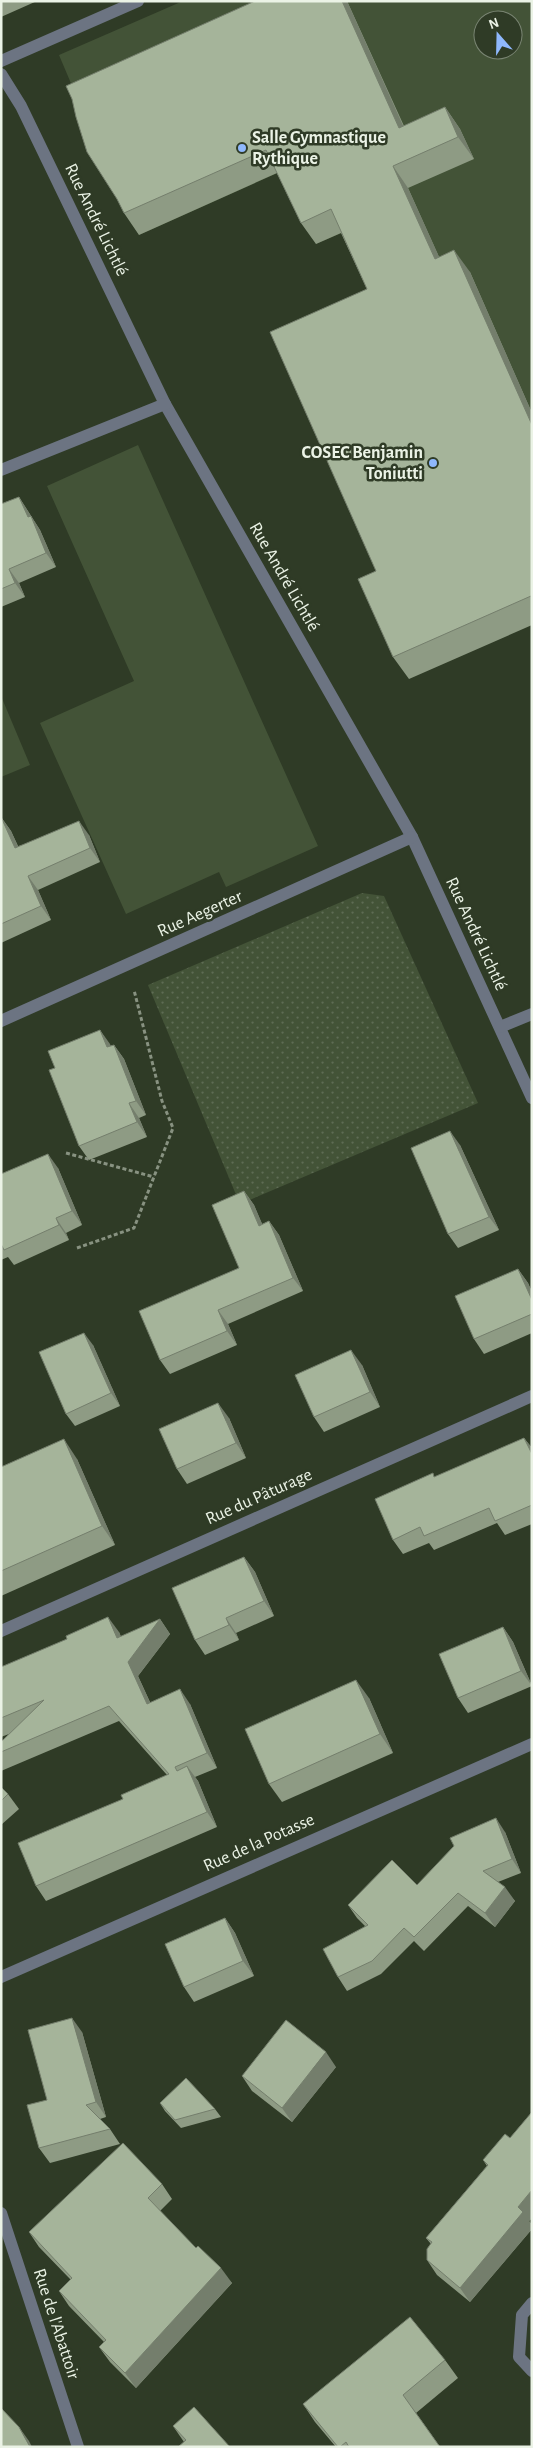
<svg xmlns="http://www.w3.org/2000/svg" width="533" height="2448" font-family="'Alegreya Sans',sans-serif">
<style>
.green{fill:url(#green-dots)}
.pitch{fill:#435337;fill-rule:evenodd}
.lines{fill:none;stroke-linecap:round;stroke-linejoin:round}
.path{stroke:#889281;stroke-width:3;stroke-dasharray:4 2.5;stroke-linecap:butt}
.minor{stroke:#6c7482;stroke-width:12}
.wall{fill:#8e9b84}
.shaded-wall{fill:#747e6c}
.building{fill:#a5b49a;stroke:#747e6c}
.poi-dot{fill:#8fb8fd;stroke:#2f3b26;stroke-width:2}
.labels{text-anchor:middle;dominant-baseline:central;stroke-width:5;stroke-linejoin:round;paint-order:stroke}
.poi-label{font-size:18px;font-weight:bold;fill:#ebf3e6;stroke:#2f3b26;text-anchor:start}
.street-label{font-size:18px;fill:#ebf3e6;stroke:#2f3b26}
</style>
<defs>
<pattern id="green-dots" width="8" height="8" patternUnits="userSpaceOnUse" patternTransform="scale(1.25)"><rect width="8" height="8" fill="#435337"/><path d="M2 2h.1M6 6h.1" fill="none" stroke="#5e6c54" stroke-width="1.8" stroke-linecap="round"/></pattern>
</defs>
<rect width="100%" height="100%" fill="#2f3b26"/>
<polygon class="green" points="362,893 384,896 478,1103 240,1204 148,985"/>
<g class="pitch">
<path d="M183,1H532V625L405,587L382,311L346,231L316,244L282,171L139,235L103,174L81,107L59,55ZM483,20H513V50H483Z"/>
<polygon points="138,445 318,846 226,887 219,872 126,914 40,723 134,681 47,486"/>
<polygon points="1,696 30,765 1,777"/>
</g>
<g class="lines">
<g class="path">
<polyline points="66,1153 154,1177"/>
<polyline points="77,1248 134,1228 173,1128 162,1101 134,990"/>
</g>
<g class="minor">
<polyline points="1,61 138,1"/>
<polyline points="1,74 21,106 165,404 412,837 532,1098"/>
<polyline points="1,470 165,404"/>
<polyline points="1,1021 412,837"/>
<polyline points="500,1027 532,1014"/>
<polyline points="1,1631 532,1396"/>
<polyline points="1,1977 532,1744"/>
<polyline points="1,2213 78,2447"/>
<polyline points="532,2303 522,2315 519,2357 532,2371"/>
</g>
</g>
<g class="wall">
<polygon points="1,1 37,1 1,17"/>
<polygon points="255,1 347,1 404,126 445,107 460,129 474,159 408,188 439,257 470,272 532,413 532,625 409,679 393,657 376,571 367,289 341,233 316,244 301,223 277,173 139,235 124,213"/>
<polygon points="19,497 40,530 56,567 19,583 25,597 1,607 1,504"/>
<polygon points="1,817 11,831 18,846 89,835 100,862 38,890 51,920 1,943"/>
<polygon points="100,1030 110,1046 114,1045 124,1059 146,1115 139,1118 147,1137 89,1160 79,1146 55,1068"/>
<polygon points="460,1145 499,1230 458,1248 448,1234"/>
<polygon points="58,1168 82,1225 66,1233 69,1240 14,1265 8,1257 1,1260 1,1174"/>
<polygon points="244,1191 254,1205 262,1224 269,1221 279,1235 303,1291 228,1324 237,1345 170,1374 160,1360 239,1268"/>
<polygon points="518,1269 528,1283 532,1292 532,1333 484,1354 474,1339"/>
<polygon points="93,1345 120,1406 75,1426 66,1414"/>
<polygon points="362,1365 380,1407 324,1432 314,1417"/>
<polygon points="229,1418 246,1458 187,1484 177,1469"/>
<polygon points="524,1438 532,1448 532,1524 505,1535 497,1523 434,1550 429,1543 403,1554 393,1540 435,1477"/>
<polygon points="77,1459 115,1545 1,1596 1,1467"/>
<polygon points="244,1557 255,1572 274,1616 236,1633 239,1640 205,1655 195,1640"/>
<polygon points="160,1619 170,1634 138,1676 150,1702 190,1704 217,1768 195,1777 198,1781 217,1827 46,1901 36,1886 123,1799 167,1775 119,1721 1,1771 1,1742 9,1734 1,1737 1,1667 119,1632 121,1637"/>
<polygon points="503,1627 513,1642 532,1686 468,1713 458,1698"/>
<polygon points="369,1698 393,1753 282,1802 269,1784"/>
<polygon points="1,1787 8,1794 19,1809 1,1825"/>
<polygon points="505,1832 521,1873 498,1882 515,1901 495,1927 468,1906 424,1951 414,1941 381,1974 347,1991 338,1977 365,1926 357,1918 348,1905 417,1885"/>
<polygon points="225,1918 235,1933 254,1976 194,2002 184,1987"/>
<polygon points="82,2032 106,2117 100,2119 110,2129 120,2144 50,2163 39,2148 47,2100"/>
<polygon points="336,2067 292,2122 252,2091 242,2076"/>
<polygon points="160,2103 215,2109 221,2117 181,2128 165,2111"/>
<polygon points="532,2112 532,2218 529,2221 532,2225 532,2229 470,2302 437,2275 427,2260 431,2244 426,2238 487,2166 483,2160 510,2138"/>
<polygon points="162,2184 172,2199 160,2211 196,2248 232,2283 136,2388 110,2362 99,2347 104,2342 69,2306 59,2291 71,2280 39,2247 29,2232"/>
<polygon points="445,2360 458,2378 416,2413 440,2447 336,2447 315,2422 303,2404"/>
<polygon points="173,2426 230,2447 184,2442"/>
</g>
<g class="shaded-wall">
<polygon points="342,1 347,1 414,150 399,128"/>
<polygon points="445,107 460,129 474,159 458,137"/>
<polygon points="393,166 408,188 450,281 435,259"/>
<polygon points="454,250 470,272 532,413 532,425"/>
<polygon points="19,497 40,530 56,567 46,553 28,517"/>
<polygon points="9,569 19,583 25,597 15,583"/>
<polygon points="1,817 11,831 25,862 15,848"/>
<polygon points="79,821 89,835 100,862 90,848"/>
<polygon points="28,876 38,890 51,920 41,906"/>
<polygon points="100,1030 110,1044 117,1062 107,1047"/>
<polygon points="114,1045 124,1059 146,1115 136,1101"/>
<polygon points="129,1103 139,1118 147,1137 137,1122"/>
<polygon points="450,1131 460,1145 499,1230 489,1217"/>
<polygon points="48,1154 58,1168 82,1225 72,1211"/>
<polygon points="244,1191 254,1205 269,1240 259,1226"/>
<polygon points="56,1218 66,1233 69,1240 59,1225"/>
<polygon points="269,1221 279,1235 303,1291 293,1278"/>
<polygon points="518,1269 528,1283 532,1292 532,1300"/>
<polygon points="218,1310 228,1324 237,1345 227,1331"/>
<polygon points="84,1333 93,1345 120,1406 111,1393"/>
<polygon points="351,1350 362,1365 380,1407 370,1392"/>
<polygon points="218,1403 229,1418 246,1458 236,1443"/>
<polygon points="524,1438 532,1448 532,1454"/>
<polygon points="64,1439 77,1459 115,1545 102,1526"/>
<polygon points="244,1557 255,1572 274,1616 264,1601"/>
<polygon points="108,1617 119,1632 128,1653 117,1638"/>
<polygon points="226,1618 236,1633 239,1640 229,1625"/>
<polygon points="160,1619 170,1634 138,1676 157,1718 147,1704 128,1662"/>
<polygon points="503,1627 513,1642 532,1686 521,1671"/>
<polygon points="356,1680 369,1698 393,1753 380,1734"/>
<polygon points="180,1689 190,1704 217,1768 207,1753"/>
<polygon points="187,1766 198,1781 217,1827 207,1812"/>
<polygon points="496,1818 505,1832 521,1873 512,1859"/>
<polygon points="505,1887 515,1901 495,1927 485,1913"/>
<polygon points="225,1918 235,1933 254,1976 243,1961"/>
<polygon points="72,2018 82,2032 106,2117 96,2102"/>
<polygon points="326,2052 336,2067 292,2122 282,2108"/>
<polygon points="532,2190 532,2218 529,2221 532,2225 532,2229 470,2302 460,2288 518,2207"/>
<polygon points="221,2268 232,2283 136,2388 125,2373"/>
<polygon points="19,2427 29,2441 32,2447 30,2447"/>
</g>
<g class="building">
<polygon points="255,1 342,1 399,128 445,107 458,137 393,166 435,259 454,250 532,425 532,598 531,596 393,657 358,579 376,571 270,332 367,289 331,209 301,223 266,150 124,213 117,199 87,152 76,117 72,99 66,86"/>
<polygon points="19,497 28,517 31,516 46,553 9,569 15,583 1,589 1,504"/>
<polygon points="1,817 15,848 79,821 90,848 28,876 41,906 1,924"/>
<polygon points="100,1030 107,1047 114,1045 136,1101 129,1103 137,1122 79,1146 49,1070 55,1068 48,1051"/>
<polygon points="450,1131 489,1217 448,1234 411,1148"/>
<polygon points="48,1154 72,1211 56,1218 59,1225 4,1250 1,1244 1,1174"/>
<polygon points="244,1191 259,1226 269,1221 293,1278 218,1310 227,1331 160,1360 139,1311 239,1268 212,1205"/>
<polygon points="518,1269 532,1300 532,1314 474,1339 455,1296"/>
<polygon points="84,1333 111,1393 66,1414 39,1352"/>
<polygon points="351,1350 370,1392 314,1417 295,1375"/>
<polygon points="218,1403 236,1443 177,1469 159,1429"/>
<polygon points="524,1438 532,1454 532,1505 495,1521 489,1508 424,1536 420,1527 393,1540 375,1499 433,1473 434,1477"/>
<polygon points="64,1439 102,1526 1,1571 1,1467"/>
<polygon points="244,1557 264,1601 226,1618 229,1625 195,1640 172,1588"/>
<polygon points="108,1617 117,1638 160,1619 128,1662 147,1704 180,1689 207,1753 175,1767 177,1771 187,1766 207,1812 36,1886 18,1843 123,1799 121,1795 169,1774 109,1706 1,1752 1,1742 44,1700 1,1718 1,1667 67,1639 66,1636"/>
<polygon points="503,1627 521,1671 458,1698 439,1654"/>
<polygon points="356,1680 380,1734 269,1784 245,1729"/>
<polygon points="1,1787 8,1794 1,1801"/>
<polygon points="496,1818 512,1859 483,1871 505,1887 485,1913 458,1893 414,1937 404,1928 372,1961 338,1977 323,1949 368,1925 348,1905 392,1860 417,1885 454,1846 450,1838"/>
<polygon points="225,1918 243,1961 184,1987 165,1944"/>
<polygon points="72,2018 96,2102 86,2105 110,2129 39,2148 27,2105 47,2100 28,2030"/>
<polygon points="286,2020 326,2052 282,2108 242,2076"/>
<polygon points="186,2078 215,2109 175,2120 160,2103"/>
<polygon points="532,2112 532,2190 518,2207 523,2212 460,2288 427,2260 427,2249 432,2242 426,2238 488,2165 483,2160 505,2134 510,2138"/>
<polygon points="123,2143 162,2184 148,2198 196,2248 198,2246 221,2268 125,2373 99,2347 106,2340 59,2291 72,2278 29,2232"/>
<polygon points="410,2317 445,2360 403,2395 440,2447 349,2447 346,2442 340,2447 338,2447 303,2404"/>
<polygon points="194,2407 230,2447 178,2447 186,2440 173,2426"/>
<polygon points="1,2408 19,2427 30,2447 1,2447"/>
</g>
<g class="poi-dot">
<circle cx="242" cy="148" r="5"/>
<circle cx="433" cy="463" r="5"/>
</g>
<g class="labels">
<g class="poi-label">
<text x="252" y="138">Salle Gymnastique<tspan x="252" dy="21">Rythique</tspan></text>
<text x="423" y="453" text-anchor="end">COSEC Benjamin<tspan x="423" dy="21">Toniutti</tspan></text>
</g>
<g class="street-label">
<text transform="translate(96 220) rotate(64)">Rue André Lichtlé</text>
<text transform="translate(284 577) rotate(60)">Rue André Lichtlé</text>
<text transform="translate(200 914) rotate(-24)">Rue Aegerter</text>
<text transform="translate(476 934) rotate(65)">Rue André Lichtlé</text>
<text transform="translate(259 1497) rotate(-24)">Rue du Pâturage</text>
<text transform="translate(259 1843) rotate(-24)">Rue de la Potasse</text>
<text transform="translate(56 2324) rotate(72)">Rue de l'Abattoir</text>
</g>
</g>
<rect width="533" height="2448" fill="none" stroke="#ebf3e6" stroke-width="5"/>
<g transform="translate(498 35) rotate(340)"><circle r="24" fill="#2f3b26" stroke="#7a8573"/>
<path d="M0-4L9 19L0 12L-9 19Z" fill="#8fb8fd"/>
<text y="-8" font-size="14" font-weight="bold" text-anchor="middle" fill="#ebf3e6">N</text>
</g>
</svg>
